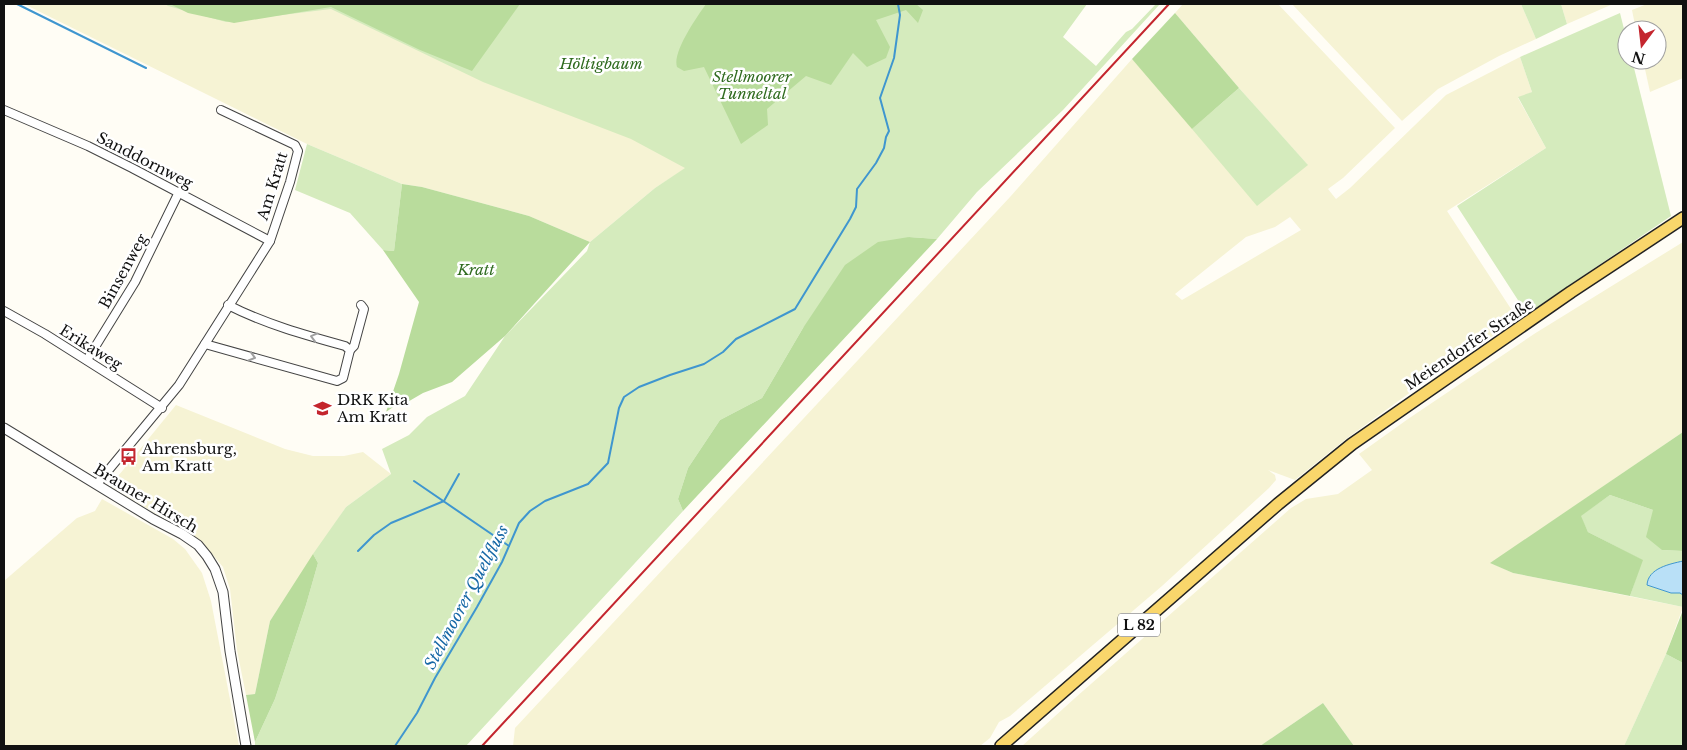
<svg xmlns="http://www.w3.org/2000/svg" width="1687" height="750" font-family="'Libre Baskerville',serif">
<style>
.farmland{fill:#f6f3d4;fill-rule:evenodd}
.green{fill:#d5ebbd}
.forest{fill:#b9dc9c}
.water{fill:#b9e0f7;stroke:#3f96cf}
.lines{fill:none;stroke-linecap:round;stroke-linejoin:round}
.stream{stroke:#3f96cf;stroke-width:2}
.minor-casing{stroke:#444;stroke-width:10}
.tertiary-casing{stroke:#444;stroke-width:11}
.primary-casing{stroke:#222;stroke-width:14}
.minor{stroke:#fff;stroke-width:8}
.tertiary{stroke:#fff;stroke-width:9}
.primary{stroke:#f9d66b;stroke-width:11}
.rail{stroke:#c4262e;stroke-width:2}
.oneway{stroke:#a0a0a0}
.labels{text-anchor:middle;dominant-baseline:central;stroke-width:5;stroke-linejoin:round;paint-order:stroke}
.shield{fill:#fff;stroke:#585858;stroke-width:1}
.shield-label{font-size:14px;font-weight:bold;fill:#111}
.park-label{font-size:15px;font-style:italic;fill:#2f6b1f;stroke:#fff}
.street-label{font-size:15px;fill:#111;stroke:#fff}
.poi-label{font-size:15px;fill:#111;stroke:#fff;text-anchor:start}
.water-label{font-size:16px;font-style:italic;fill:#1768a6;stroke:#fff}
</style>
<rect width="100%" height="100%" fill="#fffdf5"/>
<g class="farmland">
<polygon points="24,4 170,4 331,7 520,4 686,168 655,188 590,242 529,216 422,187 402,184 307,144"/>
<path d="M1183,4H1278L1395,128L1343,178L1328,189L1336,199L1350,188L1446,95L1520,57L1532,92L1518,98L1546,148L1447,211L1515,315L1512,323L1430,378L1346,439L1295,480L1268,470L1275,475L1276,480L1269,488L1162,586L1010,716L999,722L990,738L980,746H513L515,728L1010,197L1132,59L1137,64L1307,164L1239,88L1175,13ZM1290,217L1301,230L1182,300L1175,294L1246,237L1275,227Z"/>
<polygon points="1292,4 1521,4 1536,39 1499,56 1438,89 1402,121"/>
<polygon points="1561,4 1613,4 1567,24"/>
<polygon points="1647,4 1683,4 1683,78 1650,92 1643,60 1657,60 1657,30 1636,30 1632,10"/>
<polygon points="1683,242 1683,432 1491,563 1513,573 1683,607 1666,654 1624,746 1354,746 1323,703 1260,746 1022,746 1075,698 1291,508 1306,499 1338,494 1372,470 1359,454 1408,419 1534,334"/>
<polygon points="176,405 285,449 313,456 344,456 363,452 391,474 346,507 270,621 255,694 246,695 237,650 230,589 223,567 201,541 187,531 158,515 110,486"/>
<polygon points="102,499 173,539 185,549 202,573 211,601 239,746 4,746 4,581 77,518 95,511"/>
</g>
<g class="green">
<polygon points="165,4 1087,4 1063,37 1096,66 1126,32 1132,29 1156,4 1160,4 1063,110 977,192 937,239 909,237 803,328 762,398 720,420 688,468 678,499 683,511 466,746 255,746 255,742 275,699 306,605 318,563 313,554 346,507 391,474 382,449 409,435 427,417 465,396 505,336 587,251 590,242 655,188 685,168 631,139 483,82 331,9 226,22 168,6"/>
<polygon points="1521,4 1561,4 1567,24 1536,39"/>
<polygon points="1620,13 1627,41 1627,60 1632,60 1671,216 1527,314 1457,206 1546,148 1518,97 1532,92 1520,57"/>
<polygon points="1239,88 1308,165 1257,206 1192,129"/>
<polygon points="307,144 402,184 394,251 383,250 350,213 295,190"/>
<polygon points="1610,495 1653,510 1662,550 1683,551 1683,561 1669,565 1653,587 1671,593 1680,593 1683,595 1683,607 1630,596 1642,560 1588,532 1580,516"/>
<polygon points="1666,654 1683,663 1683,746 1624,746"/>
</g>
<g class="forest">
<polygon points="170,4 520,4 472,71 420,50 331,7 234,23 188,13"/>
<path d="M706,4H916L923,10L918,23L906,10L876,20L890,47L886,58L867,67L853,53L831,85L806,76L767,109L768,125L741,144L704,67L684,71L677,67C672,52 697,17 706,4Z"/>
<polygon points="1175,13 1239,88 1192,129 1132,59"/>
<polygon points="402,184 422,187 529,216 590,242 505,336 452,382 423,393 399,407 396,405 386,412 399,374 419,302 383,250 394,251"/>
<polygon points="909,237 937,239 683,511 678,499 688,468 720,420 762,398 803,328 845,265 878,242"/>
<polygon points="1683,432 1683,551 1662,550 1646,537 1653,510 1610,495 1581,516 1588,532 1643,560 1630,596 1513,573 1490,563"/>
<polygon points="313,554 318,563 306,605 275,699 255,742 246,695 255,694 270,621"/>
<polygon points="1683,610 1683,663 1666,654"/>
<polygon points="1323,703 1354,746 1260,746"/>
</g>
<path class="water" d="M1683,561V595L1680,593H1671L1647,585C1648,568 1670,564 1683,561Z"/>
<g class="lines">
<g class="stream">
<polyline points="17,4 146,68"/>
<polyline points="414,481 509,546"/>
<polyline points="358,551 374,535 391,523 444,501 459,474"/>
<polyline points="395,746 417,713 435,678 477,607 502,562 519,523 530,511 545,501 588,484 608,463 619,408 624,397 639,387 670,375 704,364 723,352 736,339 795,309 850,219 856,207 857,189 876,163 884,148 886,137 889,131 880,98 894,58 900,15 898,4"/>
</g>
<defs>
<g id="minor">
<polyline points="4,110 88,146 132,168 270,241"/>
<polyline points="4,311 45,334 162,408"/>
<path d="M205,344L337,381L343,378L350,350L345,346C305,335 265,324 228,305"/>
<polyline points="350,350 354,346 364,309 361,305"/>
<polyline points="87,360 135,282 179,192"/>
<polyline points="97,484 179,385 270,241 290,182 298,151 295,145 221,110"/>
</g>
<polyline id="tertiary" points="4,428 153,519 182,534 198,545 207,556 215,569 223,592 230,651 246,746"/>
<polyline id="primary" points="1001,746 1278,504 1352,444 1571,292 1683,218"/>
</defs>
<use href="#minor" class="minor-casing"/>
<use href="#tertiary" class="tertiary-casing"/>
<use href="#primary" class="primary-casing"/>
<use href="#minor" class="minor"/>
<use href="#tertiary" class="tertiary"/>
<use href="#primary" class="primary"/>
<polyline class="rail" points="482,746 1169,4"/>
</g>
<defs><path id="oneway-chevron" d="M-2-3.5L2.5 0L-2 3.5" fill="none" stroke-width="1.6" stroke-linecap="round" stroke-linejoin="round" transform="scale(1.25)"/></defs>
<g class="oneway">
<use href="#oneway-chevron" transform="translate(314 337) rotate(-165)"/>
<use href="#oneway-chevron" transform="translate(252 357) rotate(16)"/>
</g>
<defs>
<symbol id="school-bare" viewBox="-9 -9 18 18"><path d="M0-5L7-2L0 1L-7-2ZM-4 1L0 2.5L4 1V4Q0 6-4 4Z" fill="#c4262e" stroke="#fff" stroke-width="2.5" paint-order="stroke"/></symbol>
<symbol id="bus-bare" viewBox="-9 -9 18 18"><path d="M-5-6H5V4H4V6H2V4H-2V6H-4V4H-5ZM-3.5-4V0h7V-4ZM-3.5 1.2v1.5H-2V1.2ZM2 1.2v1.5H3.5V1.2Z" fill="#c4262e" stroke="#fff" stroke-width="2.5" paint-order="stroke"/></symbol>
</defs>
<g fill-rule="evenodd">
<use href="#school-bare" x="310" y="396" width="25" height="25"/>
<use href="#bus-bare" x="116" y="444" width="25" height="25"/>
</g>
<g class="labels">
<rect class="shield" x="1118" y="613.5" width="42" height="23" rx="4"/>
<g class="shield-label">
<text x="1139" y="625">L 82</text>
</g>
<g class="park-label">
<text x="601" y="63">Höltigbaum</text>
<text x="752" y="76">Stellmoorer<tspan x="752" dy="17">Tunneltal</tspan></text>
<text x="476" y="269">Kratt</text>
</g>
<g class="street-label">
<text transform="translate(145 160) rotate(27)">Sanddornweg</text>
<text transform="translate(272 186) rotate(-73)">Am Kratt</text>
<text transform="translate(123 271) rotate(-61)">Binsenweg</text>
<text transform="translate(1469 344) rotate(-34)">Meiendorfer Straße</text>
<text transform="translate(91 347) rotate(32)">Erikaweg</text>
<text transform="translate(146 498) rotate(31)">Brauner Hirsch</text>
</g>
<g class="poi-label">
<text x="337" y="399">DRK Kita<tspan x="337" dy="17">Am Kratt</tspan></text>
<text x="142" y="448">Ahrensburg,<tspan x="142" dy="17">Am Kratt</tspan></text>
</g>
<g class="water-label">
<text transform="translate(466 597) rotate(-62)">Stellmoorer Quellfluss</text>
</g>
</g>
<rect width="1687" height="750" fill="none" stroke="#111111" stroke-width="10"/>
<g transform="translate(1642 45) rotate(195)"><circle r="24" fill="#ffffff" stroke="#a0a0a0"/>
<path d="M0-4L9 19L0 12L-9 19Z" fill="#c4262e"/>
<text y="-8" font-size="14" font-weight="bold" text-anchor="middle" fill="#111111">N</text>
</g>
</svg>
